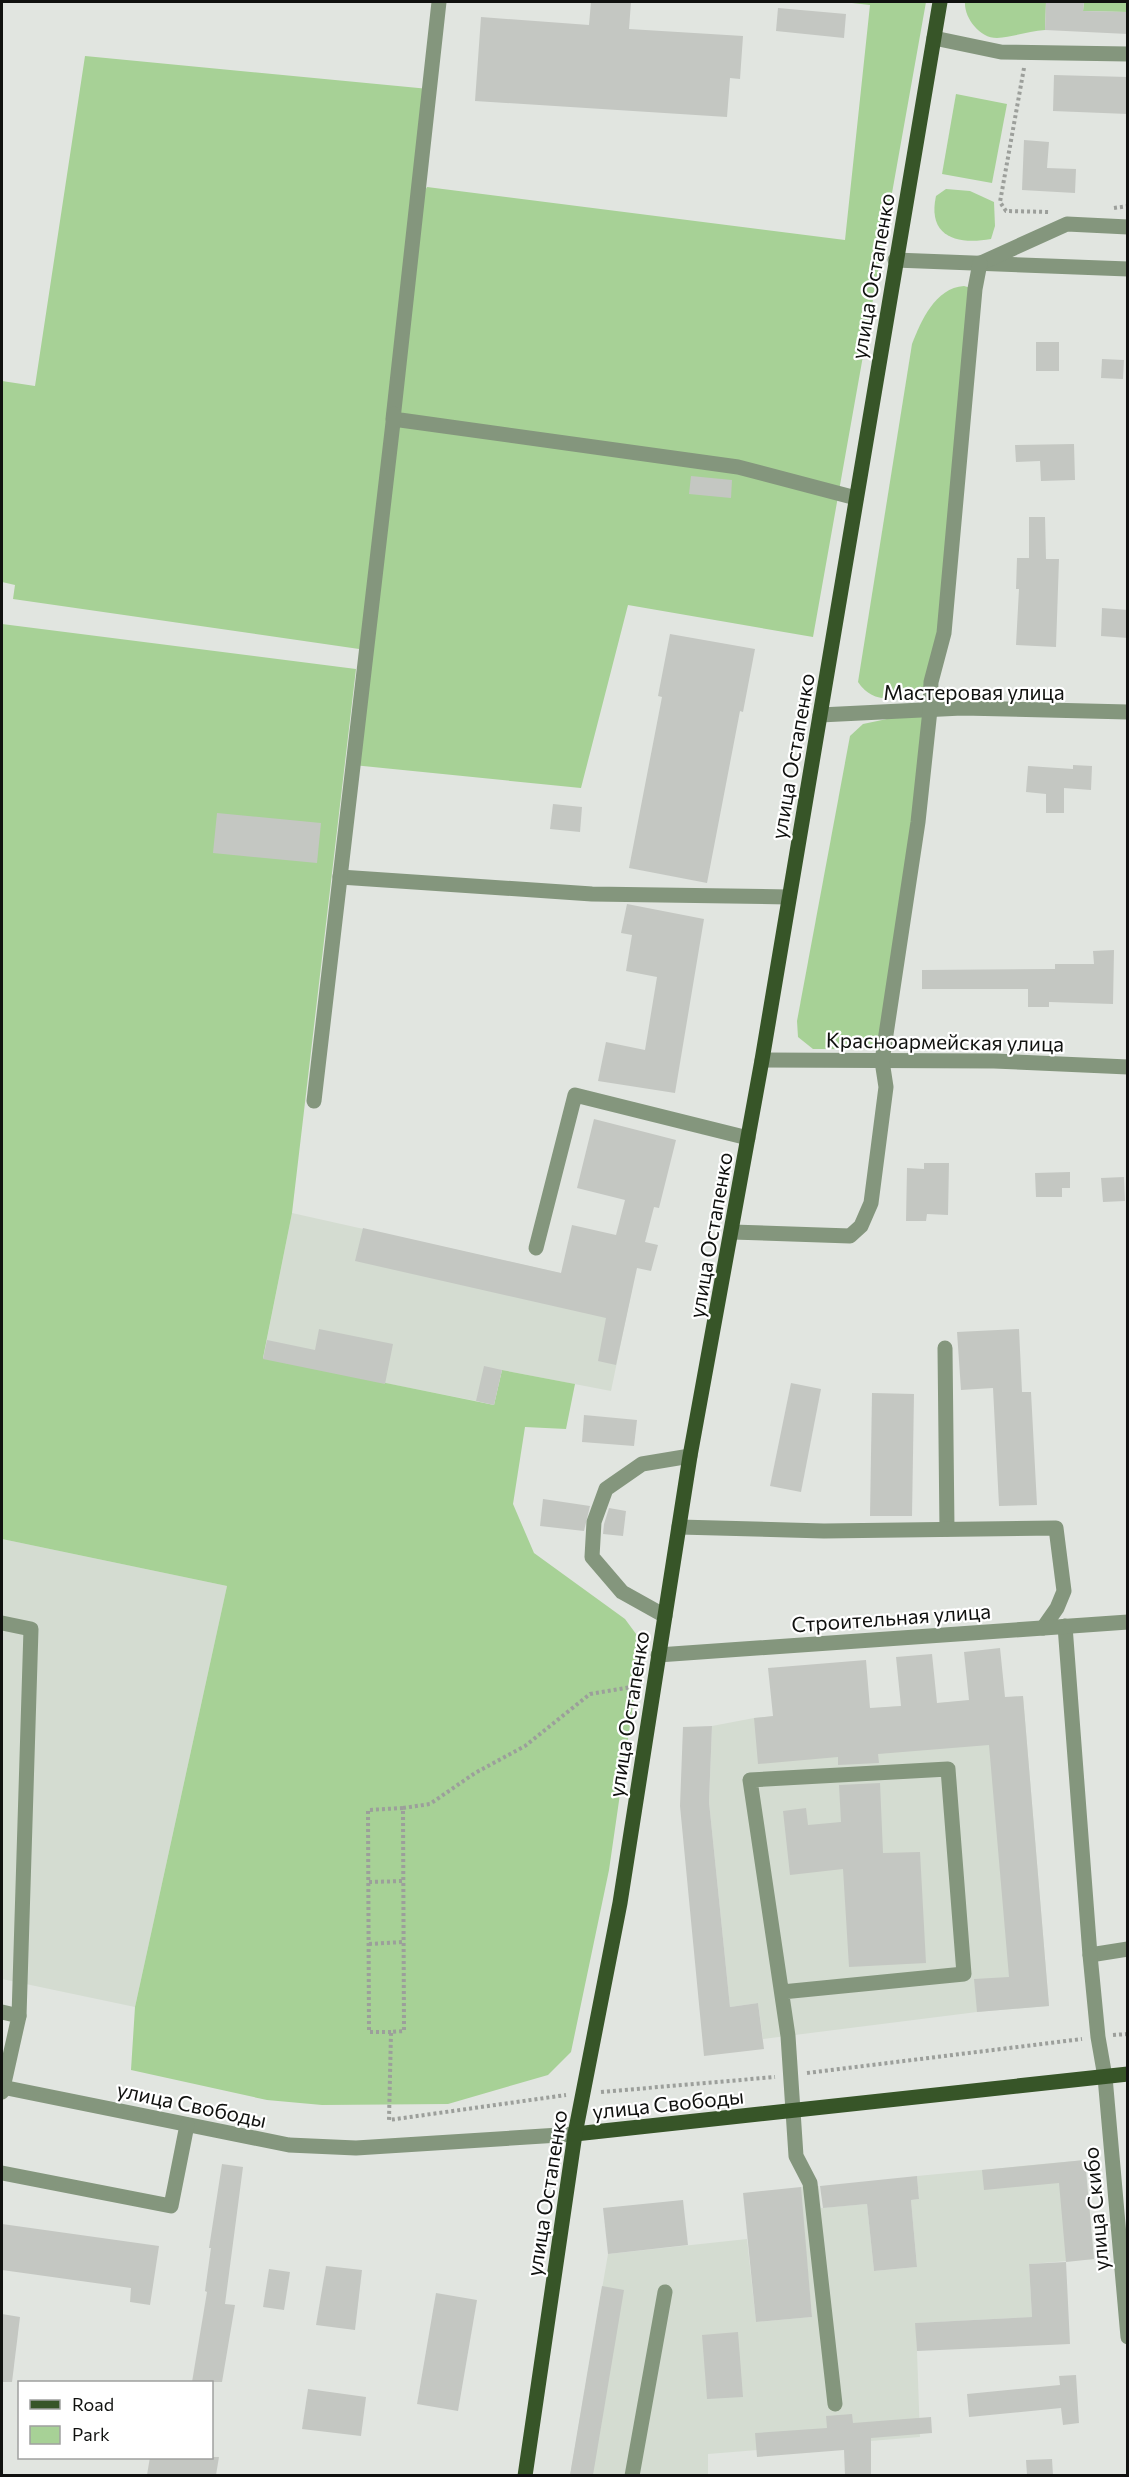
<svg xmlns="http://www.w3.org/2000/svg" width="1129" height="2477" font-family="Commissioner,sans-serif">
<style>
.built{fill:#d4dcd1}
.green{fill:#a7d196}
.building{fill:#c4c7c2}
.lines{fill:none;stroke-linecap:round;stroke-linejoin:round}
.path{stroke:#9c9f9b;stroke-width:4;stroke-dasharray:3 3;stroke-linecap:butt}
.minor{stroke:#84967d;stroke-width:15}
.major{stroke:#375528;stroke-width:15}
.labels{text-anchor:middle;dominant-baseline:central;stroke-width:4.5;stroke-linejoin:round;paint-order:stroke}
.street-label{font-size:21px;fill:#10110f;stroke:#fff}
</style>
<rect width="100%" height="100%" fill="#e1e5e0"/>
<g class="built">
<polygon points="292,1213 632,1289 611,1391 502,1370 476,1401 263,1359"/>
<polygon points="2,1539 227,1586 135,2007 2,1979"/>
<polygon points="1023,1696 1049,2006 977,2012 763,2039 758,2003 730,2007 709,1802 712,1726 754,1718"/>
<polygon points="1085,2160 1094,2259 1029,2264 1032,2317 916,2323 920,2437 708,2454 708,2475 570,2476 608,2254 747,2239 756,2322 812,2317 800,2187 819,2186 821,2208 867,2204 874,2271 917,2267 911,2200 919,2199 917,2176"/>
</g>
<g class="green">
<polygon points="843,2 926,2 813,637 628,605 581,788 353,765 366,650 13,599 15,585 2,582 2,381 35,386 85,56 429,89 418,203 427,187 845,240 870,5"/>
<path d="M965,2H1046L1045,30C1029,31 1013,37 997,38C979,38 964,17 965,2Z"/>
<polygon points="1084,2 1127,2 1127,12 1083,11"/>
<polygon points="956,94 1007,104 992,183 942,174"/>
<path d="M946,189L970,191L994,202L995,226L991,239C957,245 927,237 936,196Z"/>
<path d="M964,286L975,289L944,633L931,682C908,697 877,710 858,682L912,344C921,321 935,288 964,286Z"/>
<polygon points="2,624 356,669 292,1213 263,1358 494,1405 502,1370 575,1384 566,1429 525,1427 513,1504 534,1553 625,1619 642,1642 609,1870 571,2052 548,2075 448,2104 322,2105 267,2100 131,2070 135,2007 227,1586 2,1539"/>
<polygon points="930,710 885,1049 813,1049 798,1037 797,1021 850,736 863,724"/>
</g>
<g class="building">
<polygon points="591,2 631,2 629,29 743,36 740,79 730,78 727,117 475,101 481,17 589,25"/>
<polygon points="1046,2 1084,2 1083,11 1128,12 1128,34 1045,30"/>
<polygon points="778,8 846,14 844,38 776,31"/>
<polygon points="1054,75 1128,77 1128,114 1053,111"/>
<polygon points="1024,140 1049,142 1047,168 1076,169 1075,193 1022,190"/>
<rect x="1036" y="342" width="23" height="29"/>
<polygon points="1102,359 1124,360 1123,379 1101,378"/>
<polygon points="1074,444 1075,480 1041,481 1040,461 1016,462 1015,445"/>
<polygon points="691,476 732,480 731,498 689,494"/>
<polygon points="1029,517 1045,517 1046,559 1059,559 1056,647 1016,645 1019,589 1016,589 1017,558 1029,558"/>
<polygon points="1102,608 1128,610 1128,638 1101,636"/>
<polygon points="670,634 755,649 743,712 740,711 707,883 629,868 662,697 658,696"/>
<polygon points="1073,765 1092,766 1091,790 1064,788 1064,813 1046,813 1046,794 1026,792 1028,766 1073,769"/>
<polygon points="553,804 582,807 580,832 550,829"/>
<polygon points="217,813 321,823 317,863 213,853"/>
<polygon points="627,904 704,919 675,1093 598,1081 606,1042 645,1050 657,977 626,971 632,935 621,933"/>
<polygon points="1114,950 1113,1004 1049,1002 1049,1007 1028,1007 1028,989 922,989 922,970 1055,969 1055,964 1094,964 1093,951"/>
<polygon points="594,1119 676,1140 659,1208 654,1207 645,1242 658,1245 651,1271 637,1268 616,1365 598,1361 606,1318 355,1261 363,1228 561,1273 572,1225 616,1235 625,1200 577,1188"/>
<polygon points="924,1163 949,1163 948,1215 927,1214 926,1221 906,1221 907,1168 924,1169"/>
<polygon points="1070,1172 1070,1188 1062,1188 1062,1197 1036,1197 1035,1173"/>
<polygon points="1124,1177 1125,1201 1103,1202 1101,1178"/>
<polygon points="319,1329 393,1344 385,1384 263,1359 267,1340 315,1350"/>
<polygon points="1019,1329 1022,1392 1031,1392 1037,1505 999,1506 993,1388 961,1390 957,1332"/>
<polygon points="484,1366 502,1370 494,1405 476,1401"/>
<polygon points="791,1383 821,1389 801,1492 770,1486"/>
<polygon points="872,1393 914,1394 912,1516 870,1516"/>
<polygon points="584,1415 637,1420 634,1446 582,1442"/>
<polygon points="543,1499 590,1506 584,1531 540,1526"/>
<polygon points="609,1508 626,1511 623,1536 603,1534 604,1524"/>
<polygon points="1000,1648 1005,1697 1023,1696 1049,2006 977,2012 974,1979 1009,1977 989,1745 878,1754 879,1763 838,1765 838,1757 758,1764 754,1718 773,1716 768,1668 866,1660 870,1708 901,1706 896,1657 932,1654 937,1703 969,1700 964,1652"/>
<polygon points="712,1726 709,1802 730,2007 758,2003 764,2049 704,2056 680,1806 683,1727"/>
<polygon points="880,1783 883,1853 920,1852 926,1963 849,1967 843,1869 790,1875 783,1811 806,1808 808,1825 841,1822 839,1785"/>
<polygon points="1085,2160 1094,2259 1066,2262 1059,2183 984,2190 982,2170"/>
<polygon points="222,2164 243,2167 225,2304 235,2305 222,2382 192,2382 207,2292 205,2291 211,2248 209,2248"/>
<polygon points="917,2176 919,2199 911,2200 917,2267 874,2271 867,2204 823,2208 820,2186"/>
<polygon points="801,2187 812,2317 756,2322 743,2193"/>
<polygon points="683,2200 688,2245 608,2254 603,2208"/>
<polygon points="2,2224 159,2246 150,2305 130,2302 131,2288 2,2270"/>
<polygon points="1066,2262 1070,2344 917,2351 915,2323 1032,2317 1029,2264"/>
<polygon points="326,2266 362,2270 355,2330 316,2325"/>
<polygon points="269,2269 290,2272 284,2310 263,2307"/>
<polygon points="602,2286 624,2290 593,2475 570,2475"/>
<polygon points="436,2293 477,2300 458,2411 417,2404"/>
<polygon points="2,2314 20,2317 12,2382 2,2382"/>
<polygon points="738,2332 743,2397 707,2399 702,2335"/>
<polygon points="1076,2375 1079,2423 1063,2425 1061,2408 969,2417 967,2394 1060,2385 1059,2376"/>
<polygon points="308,2389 366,2397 361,2436 302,2429"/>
<polygon points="852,2414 853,2423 931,2417 932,2433 871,2438 871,2475 845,2475 844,2450 757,2457 755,2433 827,2428 826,2416"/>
<polygon points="150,2457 219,2457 216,2475 147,2475"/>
<polygon points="1052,2459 1053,2475 1027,2475 1026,2460"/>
</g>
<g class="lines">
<g class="path">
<polyline points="1024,68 1000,202 1006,211 1050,212"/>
<polyline points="1114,208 1128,206"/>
<polyline points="403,1808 430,1804 475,1773 525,1746 590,1694 637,1686"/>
<polyline points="369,1882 403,1881"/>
<polyline points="369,1944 403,1942"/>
<polyline points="391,2032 369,2032 368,1810 403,1808 404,2031 391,2032 389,2120 566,2095"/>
<polyline points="1113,2035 1128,2034"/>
<polyline points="807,2073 1082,2039"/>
<polyline points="601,2092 775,2077"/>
</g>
<g class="minor">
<polyline points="439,2 393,419 738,467 856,498"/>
<polyline points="934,38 1001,52 1128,54"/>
<polyline points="895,260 1128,269"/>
<polyline points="983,262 1067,224 1128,227"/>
<polyline points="820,715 962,708 1128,712"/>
<polyline points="340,877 592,894 789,897"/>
<polyline points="762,1060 994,1061 1128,1067"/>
<polyline points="314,1101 394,414"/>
<polyline points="732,1232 850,1236 861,1226 871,1203 886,1087 882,1061 918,822 930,710 931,682 944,633 975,289 980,263"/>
<polyline points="536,1248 575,1095 748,1138"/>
<polyline points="945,1348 947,1529"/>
<polyline points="679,1527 824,1531 1056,1528 1064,1591 1057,1608 1043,1628"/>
<polyline points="665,1616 622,1592 592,1557 594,1522 606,1489 642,1464 690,1456"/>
<polyline points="2,1623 31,1629 19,2016"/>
<polyline points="1065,1626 1090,1955 1128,1949"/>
<polyline points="658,1655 1128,1622"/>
<polyline points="1090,1955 1098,2037 1105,2077 1128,2337"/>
<polyline points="782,1992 964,1974 948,1769 750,1780 788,2036 796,2156 810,2183 835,2404"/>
<polyline points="2,2012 19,2016 2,2092"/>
<polyline points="2,2087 289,2145 356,2148 575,2134"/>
<polyline points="2,2173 171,2206 187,2125"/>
<polyline points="632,2476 665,2292"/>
</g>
<g class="major">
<polyline points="575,2134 1128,2074"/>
<polyline points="525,2476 575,2134 620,1903 690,1456 762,1060 940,2"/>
</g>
</g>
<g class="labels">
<g class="street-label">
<text transform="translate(872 276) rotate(-80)">улица Остапенко</text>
<text x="974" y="691">Мастеровая улица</text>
<text transform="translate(792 756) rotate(-80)">улица Остапенко</text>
<text transform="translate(945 1041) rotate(1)">Красноармейская улица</text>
<text transform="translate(710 1235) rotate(-80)">улица Остапенко</text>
<text transform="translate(891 1617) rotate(-4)">Строительная улица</text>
<text transform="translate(628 1714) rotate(-81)">улица Остапенко</text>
<text transform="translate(668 2103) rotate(-6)">улица Свободы</text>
<text transform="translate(192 2104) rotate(12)">улица Свободы</text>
<text transform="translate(546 2193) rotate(-81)">улица Остапенко</text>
<text transform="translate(1095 2209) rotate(-95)">улица Скибо</text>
</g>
</g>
<rect width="1129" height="2477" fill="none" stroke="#10110f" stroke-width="6"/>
<rect x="18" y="2381" width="195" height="78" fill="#ffffff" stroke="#9fa09f" stroke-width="1.5"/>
<rect x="30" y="2400" width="30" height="9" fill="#375528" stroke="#9fa09f" stroke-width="1.5"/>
<text x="72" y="2411" font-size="18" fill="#10110f">Road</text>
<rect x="30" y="2426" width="30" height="18" fill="#a7d196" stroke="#9fa09f" stroke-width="1.5"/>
<text x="72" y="2441" font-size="18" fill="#10110f">Park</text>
</svg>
